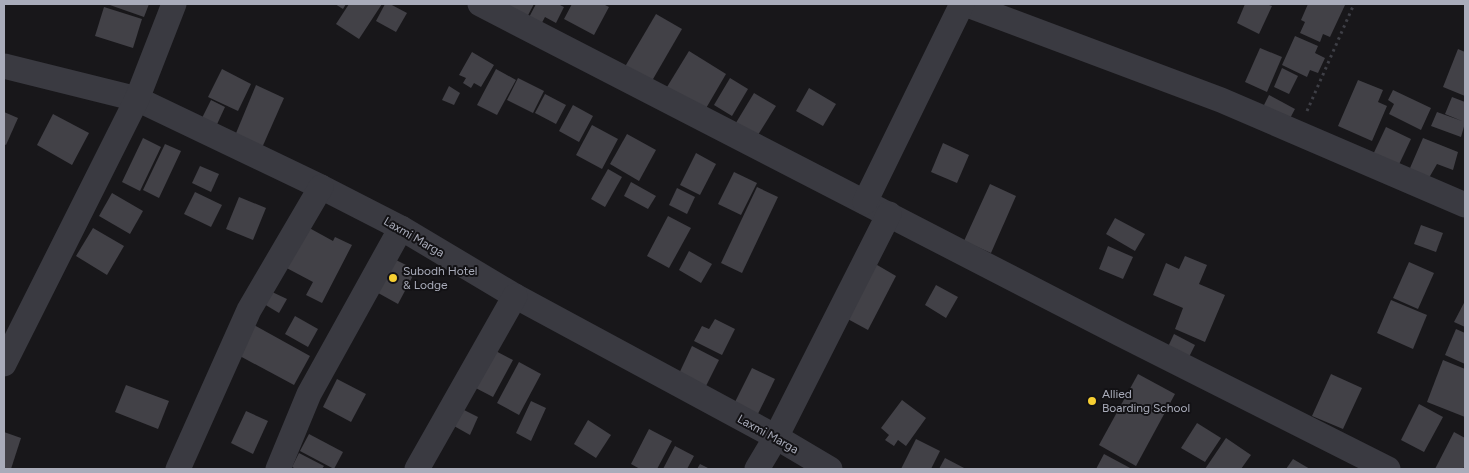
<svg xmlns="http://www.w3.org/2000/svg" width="1469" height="473" font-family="Figtree,sans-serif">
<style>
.building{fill:#424147}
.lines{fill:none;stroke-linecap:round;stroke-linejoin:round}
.path{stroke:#3e3f46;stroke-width:3;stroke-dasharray:2.5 4;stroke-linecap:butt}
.minor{stroke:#3a3a41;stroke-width:25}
.poi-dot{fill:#f7cf32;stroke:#131215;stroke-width:2}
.labels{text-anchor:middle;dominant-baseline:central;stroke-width:4;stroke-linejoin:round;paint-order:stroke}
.street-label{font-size:12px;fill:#a9acba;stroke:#131215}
.poi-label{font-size:12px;fill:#a9acba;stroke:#131215;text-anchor:start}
</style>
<rect width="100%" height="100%" fill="#18171a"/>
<g class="building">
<polygon points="107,4 149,4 144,17"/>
<polygon points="335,4 346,4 343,9"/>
<polygon points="349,4 382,4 359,39 336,24"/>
<polygon points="385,4 390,4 407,13 396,32 376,21"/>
<polygon points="497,4 534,4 526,19"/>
<polygon points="536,4 558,4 564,7 556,23 545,17 538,30 526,23"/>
<polygon points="572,4 603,4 609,7 594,35 564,19"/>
<polygon points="1245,4 1266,4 1272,6 1259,34 1237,23"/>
<polygon points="1308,4 1342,4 1345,5 1330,37 1323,34 1320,42 1300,33 1305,22 1301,20"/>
<polygon points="104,7 142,19 133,48 95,36"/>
<polygon points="656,14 682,29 649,86 623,70"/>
<polygon points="1295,36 1318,46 1315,53 1325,58 1318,73 1310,70 1307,77 1282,65"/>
<polygon points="1260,48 1282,57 1267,92 1245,82"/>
<polygon points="1458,49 1465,52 1465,96 1443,87"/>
<polygon points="689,51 726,74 705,110 667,87"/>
<polygon points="472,52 494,65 481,87 474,83 471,88 463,83 466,78 459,75"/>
<polygon points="1282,68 1298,76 1289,94 1274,87"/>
<polygon points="222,69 251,84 238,111 208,97"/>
<polygon points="496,69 516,80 497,115 477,105"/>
<polygon points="518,78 544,91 533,113 507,100"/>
<polygon points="730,78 748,89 732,116 714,105"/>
<polygon points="1358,80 1383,90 1378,102 1387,106 1372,141 1338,126"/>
<polygon points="256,85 284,98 261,150 234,138"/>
<polygon points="449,86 460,93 454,105 442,100"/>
<polygon points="809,88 836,104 823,126 796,111"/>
<polygon points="1393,90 1431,108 1421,130 1389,114 1394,104 1388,100"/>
<polygon points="754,93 776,106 753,143 731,131"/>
<polygon points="545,94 566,105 556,124 535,113"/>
<polygon points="1269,95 1295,109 1287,124 1261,111"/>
<polygon points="1452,97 1465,102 1465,123 1461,137 1431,126 1437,112 1462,121 1445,114"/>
<polygon points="211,100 225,107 213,133 198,126"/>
<polygon points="573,105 593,116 579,142 559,131"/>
<polygon points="4,112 18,118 6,145 4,144"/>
<polygon points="53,114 89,133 72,165 37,145"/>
<polygon points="592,125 618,139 602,169 576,155"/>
<polygon points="1386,127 1411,139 1395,173 1370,161"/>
<polygon points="627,134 656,150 639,181 610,164"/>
<polygon points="143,138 161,147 140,191 122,182"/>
<polygon points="1423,138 1458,152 1453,170 1437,164 1426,183 1407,175"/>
<polygon points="943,143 969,155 957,183 931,172"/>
<polygon points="165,144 181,151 159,198 143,190"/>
<polygon points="696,153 716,164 700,195 680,185"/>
<polygon points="200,166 219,174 211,192 192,183"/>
<polygon points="608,169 622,177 605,207 591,199"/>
<polygon points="734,172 757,183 741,215 718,204"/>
<polygon points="631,182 656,196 648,209 624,196"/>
<polygon points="990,184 1016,196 991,253 964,241"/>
<polygon points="757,187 778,197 742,273 721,263"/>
<polygon points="677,188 695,197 687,214 669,205"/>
<polygon points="195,192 222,205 211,227 184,214"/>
<polygon points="112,193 143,211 130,234 99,216"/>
<polygon points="239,197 266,208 253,240 226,229"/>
<polygon points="668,216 691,228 669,268 647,256"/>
<polygon points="1115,218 1145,234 1135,251 1106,234"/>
<polygon points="302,224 333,241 335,237 352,245 322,303 306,295 313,282 281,265"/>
<polygon points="1421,225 1443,233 1436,252 1414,244"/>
<polygon points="93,228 124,246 107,275 76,256"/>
<polygon points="1108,246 1133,257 1123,279 1099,269"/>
<polygon points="689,251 712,264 701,283 679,270"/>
<polygon points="388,256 416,270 398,304 371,289"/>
<polygon points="1185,256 1207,265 1199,284 1225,295 1205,342 1175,329 1183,308 1153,295 1166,263 1179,269"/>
<polygon points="872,262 896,276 868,330 844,317"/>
<polygon points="1409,262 1434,273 1418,309 1393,298"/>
<polygon points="936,285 958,297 946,318 925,305"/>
<polygon points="270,291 287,299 279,313 264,304"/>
<polygon points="1391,300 1427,315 1413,349 1377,333"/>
<polygon points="1465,301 1465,327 1454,322"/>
<polygon points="295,316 318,329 308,347 285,334"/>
<polygon points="715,319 735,329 722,355 694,341 702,326 709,329"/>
<polygon points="254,325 310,356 294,385 238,355"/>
<polygon points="1456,329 1465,333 1465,364 1445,355"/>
<polygon points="1174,334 1195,345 1187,361 1166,351"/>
<polygon points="692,346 719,360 702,394 676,380"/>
<polygon points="490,348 513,360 493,397 468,384"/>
<polygon points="1443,360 1465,369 1465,417 1427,402"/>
<polygon points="519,362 541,374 519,415 497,403"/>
<polygon points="752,368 775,379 755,420 732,408"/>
<polygon points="1138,374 1175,394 1136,466 1099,445"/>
<polygon points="1331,374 1362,388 1343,429 1312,416"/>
<polygon points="337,379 366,394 351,422 323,407"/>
<polygon points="126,385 169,401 158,429 115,412"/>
<polygon points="902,400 926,418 906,446 898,440 894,446 885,440 889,435 881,428"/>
<polygon points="531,401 546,408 531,441 516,433"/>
<polygon points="1419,404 1443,417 1424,452 1401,440"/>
<polygon points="462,409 478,417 470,435 454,426"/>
<polygon points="246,411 268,421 253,454 231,443"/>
<polygon points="588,420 611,435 596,458 574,444"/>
<polygon points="1197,423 1221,438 1205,462 1181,448"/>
<polygon points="649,429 672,441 657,469 640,469 631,464"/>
<polygon points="4,432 21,438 11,469 4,469"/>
<polygon points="1454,432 1465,438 1465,465 1463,469 1435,469"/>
<polygon points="309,434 343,452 334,469 300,451"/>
<polygon points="1226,438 1251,455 1241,469 1205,469"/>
<polygon points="916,439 940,451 931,469 901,469"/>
<polygon points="675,446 694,456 687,469 663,469"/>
<polygon points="299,453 324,466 322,469 296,469 292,467"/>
<polygon points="1104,454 1132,469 1096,469"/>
<polygon points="945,458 966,469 939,469"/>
<polygon points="1293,459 1310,469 1286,469"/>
<polygon points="700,464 710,469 697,469"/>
</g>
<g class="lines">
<polyline class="path" points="1307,111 1354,4"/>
<g class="minor">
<polyline points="480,4 1120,334 1388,469"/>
<polyline points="965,4 1221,100 1465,205"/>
<polyline points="4,66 137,99 321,187 401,228 515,296 776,437 830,469"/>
<polyline points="865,202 962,4"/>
<polyline points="4,364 137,99 174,4"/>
<polyline points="178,469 249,310 321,187"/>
<polyline points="278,469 309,394 401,228"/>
<polyline points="417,469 515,296"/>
<polyline points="757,469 776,437 889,214"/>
</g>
</g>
<g class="poi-dot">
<circle cx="393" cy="278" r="5"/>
<circle cx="1092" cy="401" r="5"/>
</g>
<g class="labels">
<g class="street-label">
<text transform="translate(414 237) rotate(30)">Laxmi Marga</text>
<text transform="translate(768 434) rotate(29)">Laxmi Marga</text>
</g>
<g class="poi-label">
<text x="403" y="271">Subodh Hotel<tspan x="403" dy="14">&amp; Lodge</tspan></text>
<text x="1102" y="394">Allied<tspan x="1102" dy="14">Boarding School</tspan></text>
</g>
</g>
<rect width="1469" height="473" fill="none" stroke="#a9acba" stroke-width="10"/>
</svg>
